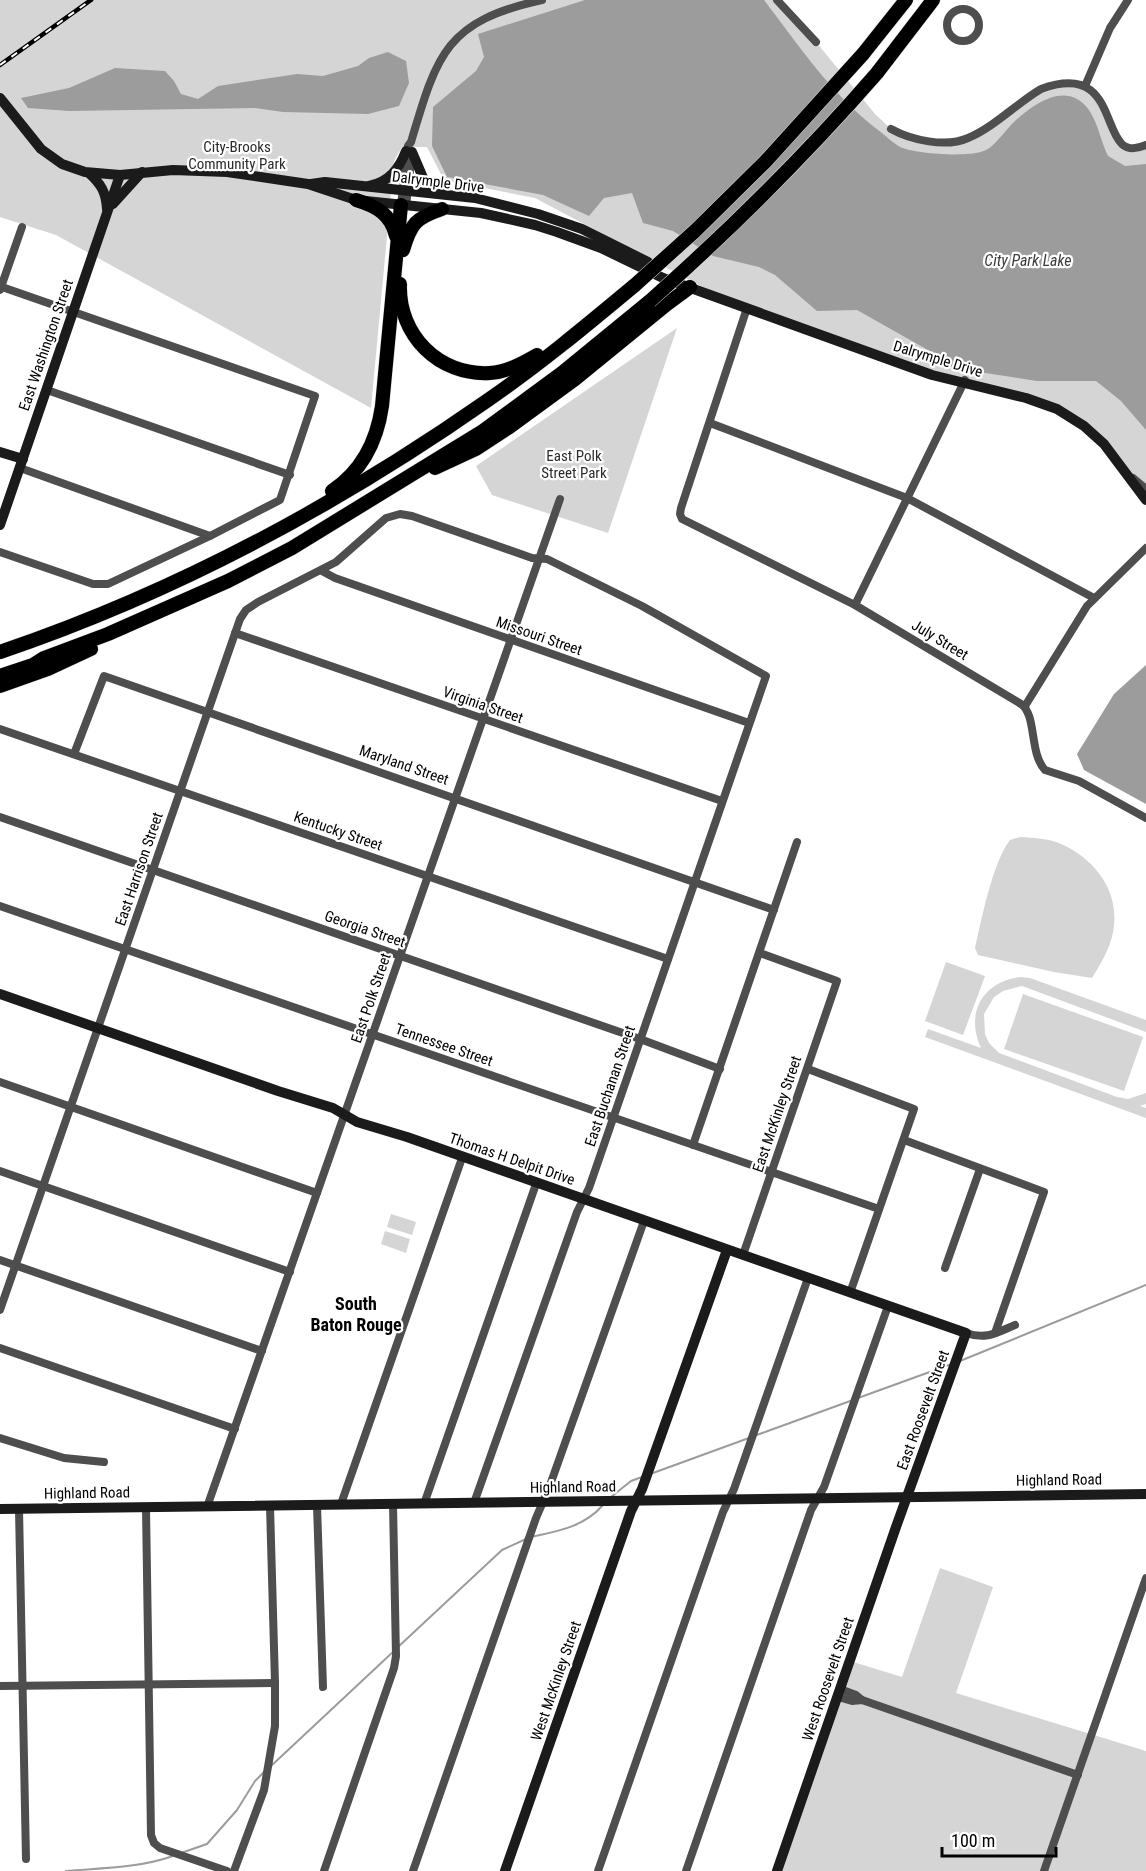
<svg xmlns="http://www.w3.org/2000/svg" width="1146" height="1871" font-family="'Roboto Condensed',sans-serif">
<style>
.green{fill:#d5d5d5}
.water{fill:#9c9c9c}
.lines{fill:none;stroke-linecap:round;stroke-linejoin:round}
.stream{stroke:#9c9c9c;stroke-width:2}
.highway-casing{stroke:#dbdbdb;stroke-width:15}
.street{stroke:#4e4e4e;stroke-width:8}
.secondary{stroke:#1b1b1b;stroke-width:10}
.highway{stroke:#000;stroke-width:14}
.rail-casing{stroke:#000;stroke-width:4.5}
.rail{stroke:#fff;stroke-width:2;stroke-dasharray:7;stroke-linecap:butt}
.highway-bridge-casing{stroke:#dbdbdb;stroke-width:15;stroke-linecap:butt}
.highway-bridge{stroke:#000;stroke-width:14}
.labels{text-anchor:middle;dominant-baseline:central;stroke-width:4.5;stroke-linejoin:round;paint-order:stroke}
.park-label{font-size:15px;fill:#2c2c2c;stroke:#fff}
.street-label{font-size:15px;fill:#000;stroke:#fff}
.water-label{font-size:16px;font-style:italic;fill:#3d3d3d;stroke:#fff}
.quarter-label{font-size:18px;font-weight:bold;fill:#000;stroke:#fff}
</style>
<rect width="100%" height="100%" fill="#fff"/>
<g class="green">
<polygon points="0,0 777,0 816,42 875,114 891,129 914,137 957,141 976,134 1035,92 1066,83 1090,89 1122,145 1146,144 1146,488 1090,431 1063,412 963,384 731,302 535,198 444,180 427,147 402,147 394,161 371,408 56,235 0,217"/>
<polygon points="677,328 608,533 492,495 476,466"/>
<path d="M1020,837C1034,838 1048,838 1061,844C1095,859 1121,892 1113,932C1110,949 1101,963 1092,978L1054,972L978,955L975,948C982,918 992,864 1010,840Z"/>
<polygon points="946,962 985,976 963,1035 925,1021"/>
<path d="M1020,977L1030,978L1146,1020V1032L1022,986L1003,991L994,997L984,1014L985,1034L989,1043L999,1053L1117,1097L1128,1099L1146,1093V1104L1140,1106L1146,1108V1118L925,1037L928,1029L981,1048C965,1014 982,982 1020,977Z"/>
<polygon points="1023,994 1143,1037 1124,1091 1004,1049"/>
<polygon points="391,1214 416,1222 412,1235 387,1227"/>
<polygon points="385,1231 410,1239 406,1253 381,1244"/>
<polygon points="940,1568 993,1587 956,1693 1146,1751 1146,1871 776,1871 850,1661 902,1677"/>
</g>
<g class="water">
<path d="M585,0H764C799,46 832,95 878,130C885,135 893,143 900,147C915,154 971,158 986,150C995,146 1007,128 1015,121C1035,103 1067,80 1089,110C1098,123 1101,142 1108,156L1125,166L1146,164V430L1121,401L1096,381H1037L953,368L935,354L857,310L817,311L775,275L759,267L713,256L673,231L643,223L632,193L604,198L589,216L543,195L447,177L432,146L433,107L476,71L484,57L478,34Z"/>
<polygon points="388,52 406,61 409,83 399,106 368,114 283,112 255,108 69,111 28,108 21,98 69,88 115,68 165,71 174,81 181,94 198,99 218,86 297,74 323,76 358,66 369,58"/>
<polygon points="1146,665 1146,804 1084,770 1077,754 1114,694"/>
</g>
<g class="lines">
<g class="stream">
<polyline points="960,1361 1146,1285"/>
<polyline points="858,1398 949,1365"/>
<polyline points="754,1436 853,1400"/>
<polyline points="653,1473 749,1438"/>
<polyline points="611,1497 631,1481 642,1477"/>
<path d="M531,1537C558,1531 584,1527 603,1505"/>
<polyline points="398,1647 502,1550 526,1539"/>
<polyline points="271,1766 394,1651"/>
<polyline points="181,1853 207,1844 237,1810 255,1781 264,1772"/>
<path d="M66,1871C102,1868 139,1868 173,1856"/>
</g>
<defs>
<g id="highway">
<polyline points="863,54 906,0"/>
<polyline points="877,73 933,0"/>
<path d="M356,200C376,206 391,214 396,236"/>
<path d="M403,250C411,223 416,218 442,209"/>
<path d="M400,284C398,335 439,376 490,373C507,372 523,363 537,355"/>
<polyline points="435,468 476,449 508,428 575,379 667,304 690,287"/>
<path d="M332,491C362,471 377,441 382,406L401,205"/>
<path d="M0,652C174,593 338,505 488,400C539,365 587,325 635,285"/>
<polyline points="0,676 33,665 44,658 108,634 228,581 292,548 483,431 562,373 650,301"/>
<polyline points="0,686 48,669 91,649"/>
</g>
</defs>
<use href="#highway" class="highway-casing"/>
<g class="street">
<polyline points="777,0 816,42"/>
<circle cx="963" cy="25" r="16"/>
<polyline points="1085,86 1110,28 1128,0"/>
<path d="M891,129C911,140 946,148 968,138C993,128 1017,103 1041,89C1128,57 1094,169 1146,145"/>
<path d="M401,205L408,146L411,142C437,54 446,21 542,0"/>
<polyline points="406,206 412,153"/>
<polyline points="0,290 22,227"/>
<path d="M747,308L681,508L680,514L682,519L855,605L1021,704C1037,715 1029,753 1045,770L1079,781L1146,818"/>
<polyline points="47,390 290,475"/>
<polyline points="710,423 907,498 1094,598"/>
<polyline points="20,468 210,536"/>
<polyline points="1133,478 1146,489"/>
<polyline points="0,552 93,584 108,584 210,536 280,500 315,396 2,287"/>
<polyline points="322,571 335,578 749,723"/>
<polyline points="855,605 965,380"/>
<polyline points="235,633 722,801"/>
<polyline points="1025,706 1087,606 1146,548"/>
<polyline points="0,729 668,959"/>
<polyline points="74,754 104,676 774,910"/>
<polyline points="0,817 640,1039 720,1069"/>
<polyline points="0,906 879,1209"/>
<polyline points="808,1069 914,1109 850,1293"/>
<polyline points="0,1082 317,1193"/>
<polyline points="904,1140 1044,1192 995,1333"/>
<polyline points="693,1145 797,842"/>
<polyline points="0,1171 290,1272"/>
<polyline points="743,1255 837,981 760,953"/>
<polyline points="0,1260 262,1351"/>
<polyline points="945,1268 980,1169"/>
<polyline points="0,1310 240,619 246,610 258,602 336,562 386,518 400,514 412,516 532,558 547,559 642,606 766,676 589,1188 577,1212 474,1503"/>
<path d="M966,1333C986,1340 996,1333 1015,1325"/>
<polyline points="0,1348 235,1429"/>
<polyline points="0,1438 64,1458 104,1462"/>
<polyline points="341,1504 462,1158"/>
<polyline points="424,1504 536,1184"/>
<polyline points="317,1505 323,1687"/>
<polyline points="207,1507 560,499"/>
<polyline points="146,1508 151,1835 154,1843 160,1848 227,1871"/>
<polyline points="19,1509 26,1859"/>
<polyline points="0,1686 275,1683"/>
<polyline points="840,1689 856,1695 862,1700"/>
<polyline points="838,1697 852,1701 862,1700 1078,1775"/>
<polyline points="234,1871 264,1790 275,1726 275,1683 270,1506"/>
<polyline points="324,1871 394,1668 396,1656 393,1504"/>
<polyline points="413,1871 536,1518 549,1488 644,1221"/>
<polyline points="598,1871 723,1512 734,1489 808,1278"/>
<polyline points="686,1871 811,1510 824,1487 888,1306"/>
<polyline points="1044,1871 1146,1578"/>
</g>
<g class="secondary">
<polyline points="0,98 41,149 62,164 85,172 120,175 173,170 227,172 308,184 356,200 481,213 535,225 557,232 601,248 663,278 932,375 1026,398 1057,409 1084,426 1104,444 1146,500"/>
<polyline points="412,152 424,180 442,192"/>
<path d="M89,173C101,184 106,192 107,209"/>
<polyline points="311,184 325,182 475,198 538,214 582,229 648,262"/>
<path d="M369,186C389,182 399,169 406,151"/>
<polyline points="113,204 142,172"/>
<polyline points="0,452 23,459"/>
<polyline points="0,525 120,175"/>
<polyline points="0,994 278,1091 333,1108 357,1122 407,1137 966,1333 896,1527 777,1871"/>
<polyline points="0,1509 1146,1494"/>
<polyline points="505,1871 631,1511 642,1489 727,1250"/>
</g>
<use href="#highway" class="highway"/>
<defs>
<polyline id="rail" points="0,65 91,0"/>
</defs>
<use href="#rail" class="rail-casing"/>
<use href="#rail" class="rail"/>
<defs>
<g id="highway-bridge">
<polyline points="635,285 695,231 765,162 863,54"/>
<path d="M650,301C732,228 805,156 877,73"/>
</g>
</defs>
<use href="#highway-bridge" class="highway-bridge-casing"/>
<use href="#highway-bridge" class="highway-bridge"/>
</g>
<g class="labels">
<g class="park-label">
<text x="237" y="147">City-Brooks<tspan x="237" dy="17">Community Park</tspan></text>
<text x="574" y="456">East Polk<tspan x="574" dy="17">Street Park</tspan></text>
</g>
<g class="street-label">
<text transform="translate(438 182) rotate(7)">Dalrymple Drive</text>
<text transform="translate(46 345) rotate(-71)">East Washington Street</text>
<text transform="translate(938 359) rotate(17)">Dalrymple Drive</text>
<text transform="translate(539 636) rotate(19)">Missouri Street</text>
<text transform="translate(940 640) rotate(31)">July Street</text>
<text transform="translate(483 705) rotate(19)">Virginia Street</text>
<text transform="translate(404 765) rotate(19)">Maryland Street</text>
<text transform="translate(338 831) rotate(19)">Kentucky Street</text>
<text transform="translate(139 869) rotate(-71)">East Harrison Street</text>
<text transform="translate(365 929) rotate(19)">Georgia Street</text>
<text transform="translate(371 998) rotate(-71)">East Polk Street</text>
<text transform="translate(444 1045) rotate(19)">Tennessee Street</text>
<text transform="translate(610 1086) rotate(-71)">East Buchanan Street</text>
<text transform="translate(777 1114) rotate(-71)">East McKinley Street</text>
<text transform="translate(512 1159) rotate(19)">Thomas H Delpit Drive</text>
<text transform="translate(923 1410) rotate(-70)">East Roosevelt Street</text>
<text transform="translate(1059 1480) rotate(-1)">Highland Road</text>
<text transform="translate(573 1487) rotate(-1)">Highland Road</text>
<text transform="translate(87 1493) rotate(-1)">Highland Road</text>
<text transform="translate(828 1679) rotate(-71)">West Roosevelt Street</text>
<text transform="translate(556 1681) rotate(-71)">West McKinley Street</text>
</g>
<g class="water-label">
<text x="1028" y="260">City Park Lake</text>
</g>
<g class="quarter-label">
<text x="356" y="1303">South<tspan x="356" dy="21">Baton Rouge</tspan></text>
</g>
</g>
<path d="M942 1847v9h114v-9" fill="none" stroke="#000000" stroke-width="3"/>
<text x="951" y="1847" font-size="18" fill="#000000" stroke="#ffffff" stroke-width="4.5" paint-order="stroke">100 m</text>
</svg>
